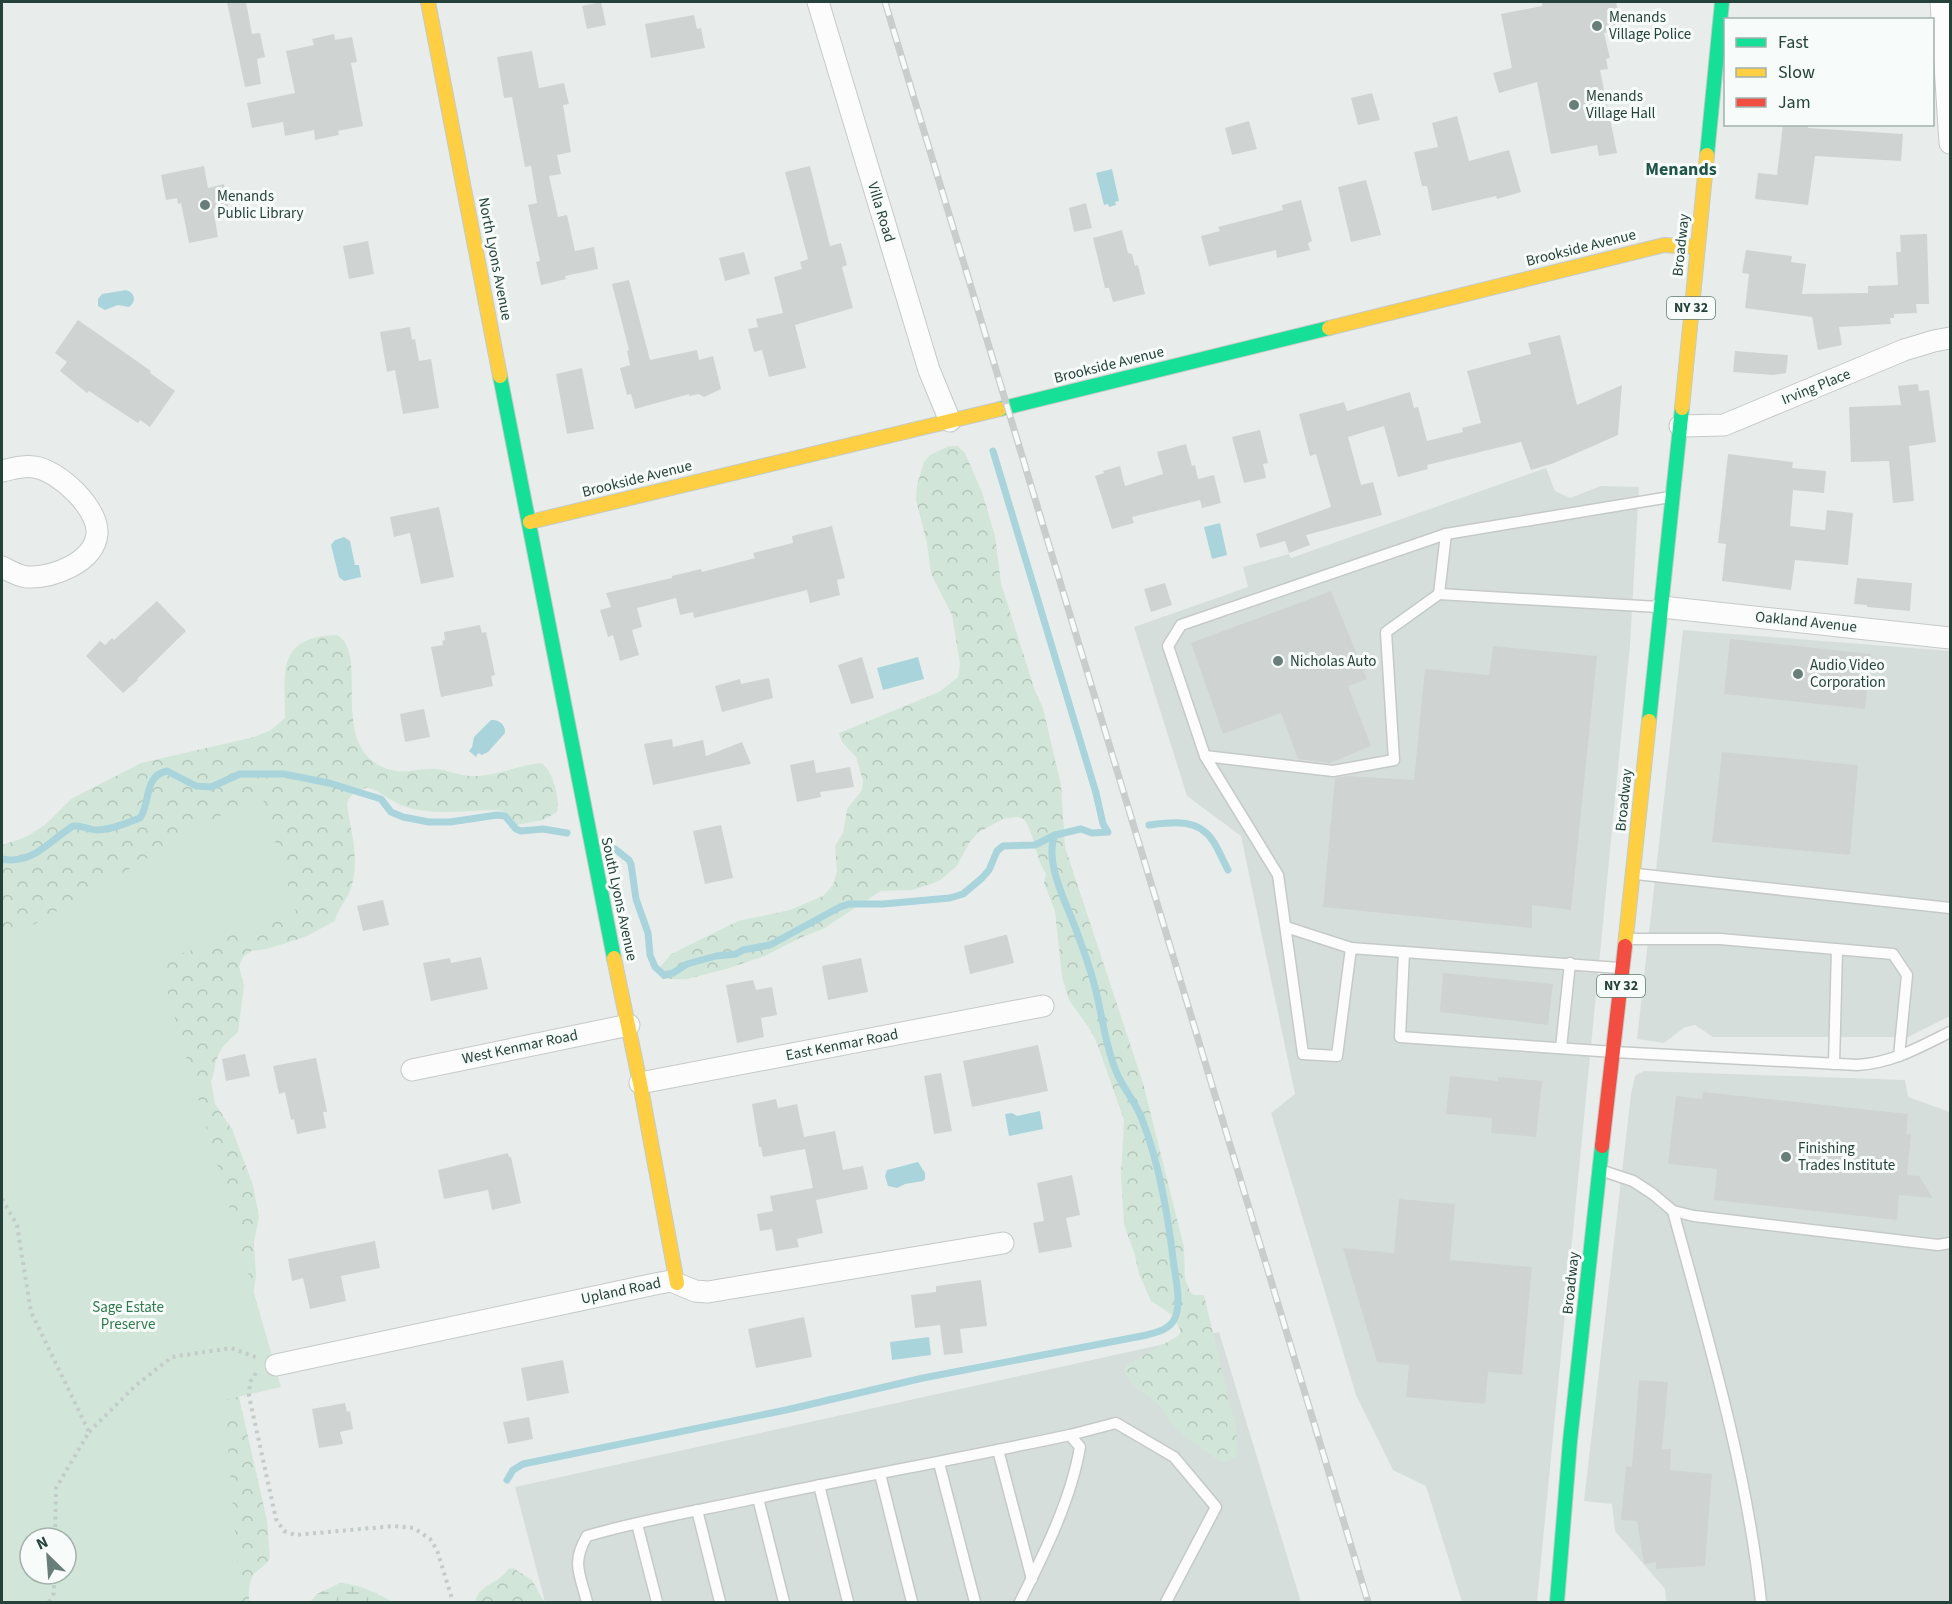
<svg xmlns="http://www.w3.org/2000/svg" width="1952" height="1604" font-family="'Source Sans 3',sans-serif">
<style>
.built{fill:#d6dedb}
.forest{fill:url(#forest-crowns);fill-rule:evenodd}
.wetland{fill:url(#wetland-marsh)}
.park{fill:#d1e6d8;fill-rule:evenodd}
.water{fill:#a9d4db}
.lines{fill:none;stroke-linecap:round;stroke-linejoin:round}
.stream{stroke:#a9d4db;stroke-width:7}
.building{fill:#cfd4d2}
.lane-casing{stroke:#c5cac8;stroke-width:13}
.street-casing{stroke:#c5cac8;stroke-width:23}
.fast-casing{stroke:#c3cbc8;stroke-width:16}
.slow-casing{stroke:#c3cbc8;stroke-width:16}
.jam-casing{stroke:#c3cbc8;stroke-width:16}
.path{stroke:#c3ccca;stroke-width:4;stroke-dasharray:3 4.5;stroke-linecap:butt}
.lane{stroke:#fcfcfc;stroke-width:10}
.street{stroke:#fcfcfc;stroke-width:21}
.fast{stroke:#16e098;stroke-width:14}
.slow{stroke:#ffcf43;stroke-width:14}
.jam{stroke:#f24e42;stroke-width:14}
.rail-casing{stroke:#c9cdcc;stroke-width:7}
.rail{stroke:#f7fbf9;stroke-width:4.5;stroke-dasharray:14;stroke-linecap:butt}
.poi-dot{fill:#697e78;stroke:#f7fbf9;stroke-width:2}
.labels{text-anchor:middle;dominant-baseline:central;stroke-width:6;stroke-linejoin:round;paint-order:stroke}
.shield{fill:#f7fbf9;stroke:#637a73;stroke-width:1.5}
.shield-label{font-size:14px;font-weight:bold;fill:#24423a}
.poi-label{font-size:15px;fill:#24423a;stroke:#f7fbf9;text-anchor:start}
.street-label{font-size:15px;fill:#24423a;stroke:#f7fbf9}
.park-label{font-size:15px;fill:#2d7a4b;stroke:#f7fbf9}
.quarter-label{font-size:18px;font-weight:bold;fill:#1f5548;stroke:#f7fbf9}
</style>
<defs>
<pattern id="forest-crowns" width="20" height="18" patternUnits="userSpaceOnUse" patternTransform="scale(1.5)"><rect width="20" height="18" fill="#d1e6d8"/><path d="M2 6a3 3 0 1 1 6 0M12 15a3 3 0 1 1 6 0" fill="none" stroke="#b3c6ba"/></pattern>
<pattern id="wetland-marsh" width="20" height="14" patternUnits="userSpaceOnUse" patternTransform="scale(1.5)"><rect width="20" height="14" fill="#d1e6d8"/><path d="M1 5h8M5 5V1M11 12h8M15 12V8" fill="none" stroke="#b3c6ba"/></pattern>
</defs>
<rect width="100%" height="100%" fill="#e8edeb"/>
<g class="built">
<polygon points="1546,468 1555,491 1570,498 1601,486 1639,487 1630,645 1537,1602 1462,1602 1426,1486 1393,1470 1356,1395 1271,1113 1295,1094 1241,836 1187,796 1134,627 1248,587 1243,567 1289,554 1291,558"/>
<polygon points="1683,630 1950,651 1950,1016 1908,1037 1713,1037 1695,1025 1685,1027 1664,1043 1637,1039"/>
<polygon points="1644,1071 1905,1080 1908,1097 1950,1112 1950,1602 1666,1602 1665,1589 1615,1531 1612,1504 1584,1501 1631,1094 1635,1076"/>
<polygon points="1219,1332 1301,1602 545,1602 515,1487"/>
</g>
<g class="forest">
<path d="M949,446H958L965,453L982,492L995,536L1001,583L1035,691L1043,708L1061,785L1065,847L1143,1083L1184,1247L1185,1278L1190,1292L1194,1295H1204L1236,1429L1237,1456C1230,1460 1225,1464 1218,1460C1202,1448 1183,1437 1170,1422C1166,1417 1165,1410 1160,1406C1148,1394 1130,1387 1124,1370L1127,1365L1176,1337L1180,1334V1329L1172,1315L1151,1301L1139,1274L1135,1255L1124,1225L1121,1175L1124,1120L1098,1046L1091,1031L1069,1000L1062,977L1055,911L1044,883L1046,874C1035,857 1036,838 1024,819L1017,817L1003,819L979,832L969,843L957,866L939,881L913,890L881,891L823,929L802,937L765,956L726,969L687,979H662L656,972L671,954L738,921L790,910L823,896L833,885L837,871L835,846L843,833L847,809L862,790L863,781L856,757L842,742L839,733L939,692L958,677L960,664L952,615L931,574L927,543L916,500L917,485L924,462L930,455Z"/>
<path d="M337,635C372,654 324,751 391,770C406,774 422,767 436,769C448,770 460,776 472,776C495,776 518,766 540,763C553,768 560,799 557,812L543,820L516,825L503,812L498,810C466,810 432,817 401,805C390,800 380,792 368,787C359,791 349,793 347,804C351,832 360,860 351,888C347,900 338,908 335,921L305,937L267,949L251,951L243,957L239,966L244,986L238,1032C230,1040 221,1046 217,1058C214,1066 215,1073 211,1081L215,1104L232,1129L253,1185L259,1217L254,1242L256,1276L238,1393L267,1520L270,1557C267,1566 257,1569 253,1576C248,1584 249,1594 249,1602H2V845L26,837L46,824L71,799L141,763L254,737L271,730L285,718C285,671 276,637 337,635ZM30,1538H66V1574H30Z"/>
<path d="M513,1568L532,1580L544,1602H475C479,1584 500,1583 508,1569Z"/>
</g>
<path class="wetland" d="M340,1583C359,1584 377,1593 393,1602H310L317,1594Z"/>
<path class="park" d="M261,792L296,912L159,962L281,1387L224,1400L241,1602H2V943ZM30,1538H66V1574H30Z"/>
<g class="water">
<polygon points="1112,169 1119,201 1115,202 1116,205 1109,207 1108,204 1104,205 1096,173"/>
<path d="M126,290C135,293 137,301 129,307L118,305L105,310L98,306V299L102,294Z"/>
<polygon points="1220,523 1227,555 1212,559 1204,527"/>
<polygon points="344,537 350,541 355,565 359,565 361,577 344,581 339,577 331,545 335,540"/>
<polygon points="918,657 924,679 883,690 877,668"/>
<path d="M491,720C499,719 506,725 505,733L488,752L482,755L478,753L476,757L469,751L472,747L474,737Z"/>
<polygon points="1040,1111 1043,1129 1009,1136 1005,1114 1012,1113 1017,1116"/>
<polygon points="918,1162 925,1173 925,1179 923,1181 905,1184 897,1188 888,1186 885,1176 887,1170"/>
<polygon points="929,1337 931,1355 892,1360 890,1342"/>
</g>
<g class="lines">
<g class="stream">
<path d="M1149,825C1173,822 1198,818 1213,841C1219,850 1223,861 1228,870"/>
<polyline points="615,849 629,860 631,864 636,899 648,933 650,955 655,967 664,975 673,973 687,964 716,956 736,954 743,950 770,945 840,907 849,904 883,904 950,898 963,894 982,878 989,870 997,851 1003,846 1035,845 1055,835 1081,829 1092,833 1108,832 1103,824 1096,793 993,451"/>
<path d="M2,859C33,865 49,841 73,826C82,825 89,830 97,830C111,830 127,823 140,818C151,803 143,776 167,771L196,786L211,787L240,774H284L329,783L381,799L391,812L403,817L429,822H450L497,815L505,816L516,829L521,831L543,829L567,833"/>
<path d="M507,1480L513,1470L523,1464L786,1410L923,1378L1147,1335C1157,1332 1168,1330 1174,1320C1182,1305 1176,1281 1174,1266C1168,1216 1160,1166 1142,1119C1135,1101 1122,1087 1116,1071C1106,1047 1103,1021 1097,996C1093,975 1085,955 1078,935C1069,908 1043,863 1055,835"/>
</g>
</g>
<g class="building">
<polygon points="227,2 246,2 252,34 260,33 265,57 257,59 261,84 245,87"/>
<polygon points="601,2 606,25 587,29 582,6"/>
<polygon points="1542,2 1616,2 1622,30 1604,33 1610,58 1606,59 1608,69 1600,70 1617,153 1599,156 1597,145 1551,154 1537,82 1499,93 1493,73 1512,68 1501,14 1542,6"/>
<polygon points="694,15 697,29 701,28 705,48 651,58 645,24"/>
<polygon points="334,34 335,40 352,37 357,62 351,63 363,126 338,131 339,135 315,140 314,130 285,136 283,122 252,128 247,103 295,93 286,51 314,45 312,39"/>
<polygon points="532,51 539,88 564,83 569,104 563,105 571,152 557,155 561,174 549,176 558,217 567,215 575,251 594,247 598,269 565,276 566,279 541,285 536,262 540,261 528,205 537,203 531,166 525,167 512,97 504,98 497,57"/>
<polygon points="1372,93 1380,120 1358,125 1351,98"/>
<polygon points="1457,116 1469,161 1509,150 1521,192 1497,199 1496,196 1432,211 1427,186 1422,186 1414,152 1438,147 1432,123"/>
<polygon points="1249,121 1257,149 1232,155 1225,128"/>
<polygon points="1783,124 1808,124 1808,128 1903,134 1901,161 1815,156 1808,205 1755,199 1758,173 1777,175"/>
<polygon points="204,166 208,188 224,184 228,206 213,209 218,237 189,243 181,203 178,204 177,198 166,200 161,175"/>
<polygon points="810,166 830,246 841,243 847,265 842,267 853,308 795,325 806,368 769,377 762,350 754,352 748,329 758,327 756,319 783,313 774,277 802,269 800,262 808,259 785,172"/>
<polygon points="1366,180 1381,235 1351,242 1338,187"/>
<polygon points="1301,200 1312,241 1308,243 1310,250 1277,258 1276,250 1272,251 1209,266 1201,236 1220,231 1218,227 1283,210 1282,205"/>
<polygon points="1086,203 1092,228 1074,232 1069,208"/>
<polygon points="1122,230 1128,253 1132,254 1135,266 1138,265 1145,294 1113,302 1109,288 1105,288 1093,238"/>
<polygon points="1927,234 1929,304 1916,304 1917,313 1894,314 1894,318 1890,318 1891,324 1839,327 1842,345 1818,350 1812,317 1745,308 1749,274 1742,273 1746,250 1792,256 1791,262 1806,264 1802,294 1868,293 1868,286 1898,285 1896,252 1901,252 1900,235"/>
<polygon points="368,241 374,274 349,279 343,246"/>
<polygon points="744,252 750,274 725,281 719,258"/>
<polygon points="629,280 650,360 697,350 699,360 713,356 721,389 704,397 699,394 689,396 689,394 635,409 631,394 627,395 620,368 630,365 627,351 629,350 612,284"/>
<polygon points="78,320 151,371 150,373 175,391 150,427 140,420 138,423 89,391 87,393 60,371 67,362 55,353"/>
<polygon points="410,327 412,340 415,339 419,361 431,359 439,408 403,414 395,370 387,372 380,332"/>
<polygon points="1560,335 1577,405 1622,385 1618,435 1554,463 1531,470 1521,442 1427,465 1428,469 1398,477 1384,426 1348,437 1361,485 1373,482 1382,515 1306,535 1310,545 1289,553 1285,541 1260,548 1256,534 1331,507 1316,454 1310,456 1299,414 1344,402 1347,411 1410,392 1414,408 1418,407 1427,441 1463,432 1462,428 1481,423 1467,371 1531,354 1528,343"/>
<polygon points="1735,351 1788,355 1786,373 1773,375 1733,372"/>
<polygon points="582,368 594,429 567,434 556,374"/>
<polygon points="1918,384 1919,391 1929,390 1936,442 1909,446 1914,501 1893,503 1889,461 1851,462 1849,407 1901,405 1898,386"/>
<polygon points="1260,430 1268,463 1263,464 1266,478 1244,483 1232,437"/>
<polygon points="1186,444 1192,466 1195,465 1198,479 1214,475 1221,503 1202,508 1200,500 1132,517 1134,523 1112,529 1095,476 1104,473 1103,471 1120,466 1125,486 1163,474 1157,452"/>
<polygon points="1728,454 1793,462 1792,468 1826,471 1824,493 1793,490 1790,526 1825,530 1827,510 1853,513 1848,565 1795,560 1791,590 1722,581 1726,544 1718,543"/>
<polygon points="439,507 454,577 421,584 410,533 394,537 390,517"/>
<polygon points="832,526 845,578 837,580 840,595 810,603 807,590 694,618 693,612 680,615 676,598 637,608 642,627 632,630 639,655 620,661 613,635 608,637 600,610 611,607 606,593 672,578 672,576 701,569 702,572 755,558 753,553 793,543 792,536"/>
<polygon points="1857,578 1912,583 1910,611 1867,607 1867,605 1854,604"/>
<polygon points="1165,583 1172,605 1151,612 1144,589"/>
<polygon points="1331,591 1367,679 1348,686 1371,746 1330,763 1298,759 1281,713 1223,734 1191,643"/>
<polygon points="157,601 186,631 137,679 138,680 123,693 86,656 100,641 105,645 112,638 114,640"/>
<polygon points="480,625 482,633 486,632 495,675 491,676 493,686 441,697 431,647 443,645 442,641 445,640 444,632"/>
<polygon points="1730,639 1871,654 1865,709 1724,694"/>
<polygon points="1493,646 1597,656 1571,910 1532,905 1532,928 1323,907 1335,778 1348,776 1414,780 1425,669 1489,675"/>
<polygon points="862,657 874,698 851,704 838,665"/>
<polygon points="769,678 773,698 722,712 715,686 740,679 741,684"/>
<polygon points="424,709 430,737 405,742 400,714"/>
<polygon points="672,739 673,747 703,740 706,756 742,742 751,764 653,785 644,744"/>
<polygon points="1722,752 1858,765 1850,855 1712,842"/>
<polygon points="814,760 816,773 850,767 854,787 820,792 821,797 797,802 790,765"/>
<polygon points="721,825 733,878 705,884 693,831"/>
<polygon points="383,900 389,925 363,931 357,906"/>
<polygon points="1005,935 1007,935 1014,963 970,974 964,946"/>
<polygon points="481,957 488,989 431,1001 423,963 450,958 451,963"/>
<polygon points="861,958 868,992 828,1000 822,966"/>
<polygon points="1443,973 1553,984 1548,1025 1440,1012"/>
<polygon points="753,980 756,990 772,987 777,1015 761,1018 764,1037 737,1043 726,985"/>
<polygon points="1038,1045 1048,1091 972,1107 963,1061"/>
<polygon points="245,1054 250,1076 226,1081 222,1059"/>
<polygon points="316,1058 327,1112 323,1112 326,1128 297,1134 294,1119 291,1120 285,1092 279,1094 273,1066"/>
<polygon points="941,1073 952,1131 934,1134 924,1076"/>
<polygon points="1450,1076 1498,1081 1498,1077 1542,1081 1536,1137 1491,1133 1492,1118 1446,1114"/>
<polygon points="1703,1092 1908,1114 1906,1134 1911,1134 1907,1175 1919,1176 1933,1198 1899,1195 1897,1220 1714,1200 1717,1169 1668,1164 1676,1096 1702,1099"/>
<polygon points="776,1099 778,1108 797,1104 804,1137 835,1131 843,1170 863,1166 868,1189 816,1200 823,1233 797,1239 799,1247 776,1251 772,1229 760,1231 757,1214 773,1211 770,1196 813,1188 805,1149 763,1157 761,1147 759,1147 752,1104"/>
<polygon points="508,1153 509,1157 511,1157 521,1203 492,1210 488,1190 444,1199 438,1170"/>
<polygon points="1072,1175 1080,1215 1066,1218 1072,1247 1039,1253 1033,1223 1044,1221 1037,1183"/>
<polygon points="1399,1199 1455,1204 1450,1260 1532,1267 1522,1375 1488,1372 1485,1404 1406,1397 1409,1365 1377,1362 1343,1248 1394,1253"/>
<polygon points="375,1241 380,1268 341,1276 346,1301 310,1309 303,1278 292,1281 288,1259"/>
<polygon points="981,1280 987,1326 960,1329 963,1353 944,1355 940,1325 915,1328 911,1295 936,1292 936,1286"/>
<polygon points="804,1317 812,1357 756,1368 748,1329"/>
<polygon points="563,1360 569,1393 527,1401 521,1368"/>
<polygon points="1639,1380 1668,1382 1662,1449 1671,1449 1670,1470 1712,1474 1705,1566 1656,1569 1656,1562 1644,1564 1637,1521 1621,1520 1626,1466 1632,1467"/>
<polygon points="345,1403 347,1412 350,1411 353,1429 340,1432 343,1444 319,1448 312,1409"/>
<polygon points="529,1417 533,1439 508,1444 503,1422"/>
</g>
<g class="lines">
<defs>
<g id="lane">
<polyline points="1439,594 1386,632 1394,760 1333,771 1205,756 1168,646 1181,625 1446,534"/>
<polyline points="1658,607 1439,594 1446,534 1670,497"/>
<polyline points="1205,756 1278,875 1303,1054 1337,1056 1351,948 1404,952"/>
<polyline points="1636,874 1950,908"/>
<polyline points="1286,927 1351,948"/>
<polyline points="1630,939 1720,939 1893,954 1907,975 1899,1056"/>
<path d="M1619,968L1404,952L1400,1037L1614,1052L1857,1065C1892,1063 1920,1047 1950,1032"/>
<polyline points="1561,1048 1570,963"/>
<polyline points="1834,1064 1837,949"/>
<polyline points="1603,1171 1633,1181 1653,1194 1673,1211 1694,1216 1938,1245 1950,1243"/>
<path d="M1673,1211C1708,1340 1747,1469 1761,1602"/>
<polyline points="1070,1435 1116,1423 1174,1457 1216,1507 1166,1602"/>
<polyline points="998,1450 1032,1579"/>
<polyline points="939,1463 975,1602"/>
<polyline points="880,1474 912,1602"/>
<polyline points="819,1485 848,1602"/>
<polyline points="758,1498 784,1602"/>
<polyline points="697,1510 720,1602"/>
<polyline points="637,1524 657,1602"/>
<path d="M587,1602C580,1574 571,1563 587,1536C638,1521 691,1512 743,1501C852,1478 962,1458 1070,1435L1080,1447C1071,1500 1044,1554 1020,1602"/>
</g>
<g id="street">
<polyline points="818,2 929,370 950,421"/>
<polyline points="1941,2 1950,143"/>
<polyline points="1680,426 1724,425 1904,350 1934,341 1950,338"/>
<path d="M2,471C12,469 23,465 34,467C58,470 99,508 97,534C94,563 52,578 27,577C18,576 10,571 2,567"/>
<polyline points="1662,607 1950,638"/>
<polyline points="412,1070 629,1025"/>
<polyline points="640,1083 1043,1006"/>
<polyline points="276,1365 655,1284 671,1281 695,1291 708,1292 1003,1243"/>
</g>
<g id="fast">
<polyline points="1707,155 1722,2"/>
<polyline points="500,376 614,958"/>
<polyline points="1000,409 1329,328"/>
<polyline points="1649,721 1682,408"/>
<polyline points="1557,1602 1570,1441 1602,1146"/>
</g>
<g id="slow">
<polyline points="428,2 500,376"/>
<polyline points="1329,328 1664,245 1697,247"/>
<polyline points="1682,408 1707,155"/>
<polyline points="530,522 1000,409"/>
<polyline points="1625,946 1649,721"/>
<polyline points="614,958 640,1083 677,1283"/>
</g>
<polyline id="jam" points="1602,1146 1625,946"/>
</defs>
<use href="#lane" class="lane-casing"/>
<use href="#street" class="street-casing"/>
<use href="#fast" class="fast-casing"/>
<use href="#slow" class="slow-casing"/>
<use href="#jam" class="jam-casing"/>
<g class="path">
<polyline points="2,1199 17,1225 31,1312 89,1432 56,1488 55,1538"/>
<polyline points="256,1373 250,1382 249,1396 276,1519 284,1531 295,1535 394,1526 414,1528 430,1539 437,1550 453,1602"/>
<polyline points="89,1432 135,1386 172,1357 231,1348 258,1358"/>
<polyline points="49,1602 54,1593 54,1574"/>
</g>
<use href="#lane" class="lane"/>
<use href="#street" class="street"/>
<use href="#fast" class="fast"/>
<use href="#slow" class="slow"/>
<use href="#jam" class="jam"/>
<defs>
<polyline id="rail" points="885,2 1368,1602"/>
</defs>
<use href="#rail" class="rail-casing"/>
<use href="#rail" class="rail"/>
</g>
<g class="poi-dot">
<circle cx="1597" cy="26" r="6"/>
<circle cx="1574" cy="105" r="6"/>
<circle cx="205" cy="205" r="6"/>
<circle cx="1278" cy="661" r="6"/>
<circle cx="1798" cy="674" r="6"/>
<circle cx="1786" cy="1157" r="6"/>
</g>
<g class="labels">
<g class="shield">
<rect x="1667" y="297" width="48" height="22" rx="4.5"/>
<rect x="1597" y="975" width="48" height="22" rx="4.5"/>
</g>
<g class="shield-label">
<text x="1691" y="308">NY 32</text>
<text x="1621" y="986">NY 32</text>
</g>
<g class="poi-label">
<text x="1609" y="17">Menands<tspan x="1609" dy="17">Village Police</tspan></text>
<text x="1586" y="96">Menands<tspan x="1586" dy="17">Village Hall</tspan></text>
<text x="217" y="196">Menands<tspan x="217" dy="17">Public Library</tspan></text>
<text x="1290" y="661">Nicholas Auto</text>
<text x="1810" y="665">Audio Video<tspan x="1810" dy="17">Corporation</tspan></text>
<text x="1798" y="1148">Finishing<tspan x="1798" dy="17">Trades Institute</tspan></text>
</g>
<g class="street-label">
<text transform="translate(881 212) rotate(73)">Villa Road</text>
<text transform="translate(1681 245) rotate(-84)">Broadway</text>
<text transform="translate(1581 248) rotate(-14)">Brookside Avenue</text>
<text transform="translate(495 259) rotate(79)">North Lyons Avenue</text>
<text transform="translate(1109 365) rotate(-14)">Brookside Avenue</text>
<text transform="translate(1816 387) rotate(-22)">Irving Place</text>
<text transform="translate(637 479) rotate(-14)">Brookside Avenue</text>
<text transform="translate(1806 622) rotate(6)">Oakland Avenue</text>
<text transform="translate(1624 800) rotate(-84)">Broadway</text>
<text transform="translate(619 899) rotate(78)">South Lyons Avenue</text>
<text transform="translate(842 1045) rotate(-11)">East Kenmar Road</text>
<text transform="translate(520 1047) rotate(-12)">West Kenmar Road</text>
<text transform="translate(1571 1283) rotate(-84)">Broadway</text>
<text transform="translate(621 1291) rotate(-12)">Upland Road</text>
</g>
<g class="park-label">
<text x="128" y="1307">Sage Estate<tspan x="128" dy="17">Preserve</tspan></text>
</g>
<g class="quarter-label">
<text x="1681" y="169">Menands</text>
</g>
</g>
<rect width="1952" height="1604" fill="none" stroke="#24423a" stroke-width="6"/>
<rect x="1724" y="18" width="210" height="108" fill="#f7fbf9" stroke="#a3b1ad" stroke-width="1.5"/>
<rect x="1736" y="38" width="30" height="9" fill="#16e098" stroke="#a3b1ad" stroke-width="1.5"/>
<text x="1778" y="48" font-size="18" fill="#24423a">Fast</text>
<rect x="1736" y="68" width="30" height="9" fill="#ffcf43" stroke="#a3b1ad" stroke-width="1.5"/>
<text x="1778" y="78" font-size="18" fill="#24423a">Slow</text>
<rect x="1736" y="98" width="30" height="9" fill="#f24e42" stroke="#a3b1ad" stroke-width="1.5"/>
<text x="1778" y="108" font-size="18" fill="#24423a">Jam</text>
<g transform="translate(48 1556) rotate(335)"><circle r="28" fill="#f7fbf9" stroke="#a3b1ad" stroke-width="1.5"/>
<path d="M0-4.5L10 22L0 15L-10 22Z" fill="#697e78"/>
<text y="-9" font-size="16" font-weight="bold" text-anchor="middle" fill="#24423a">N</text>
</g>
</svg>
